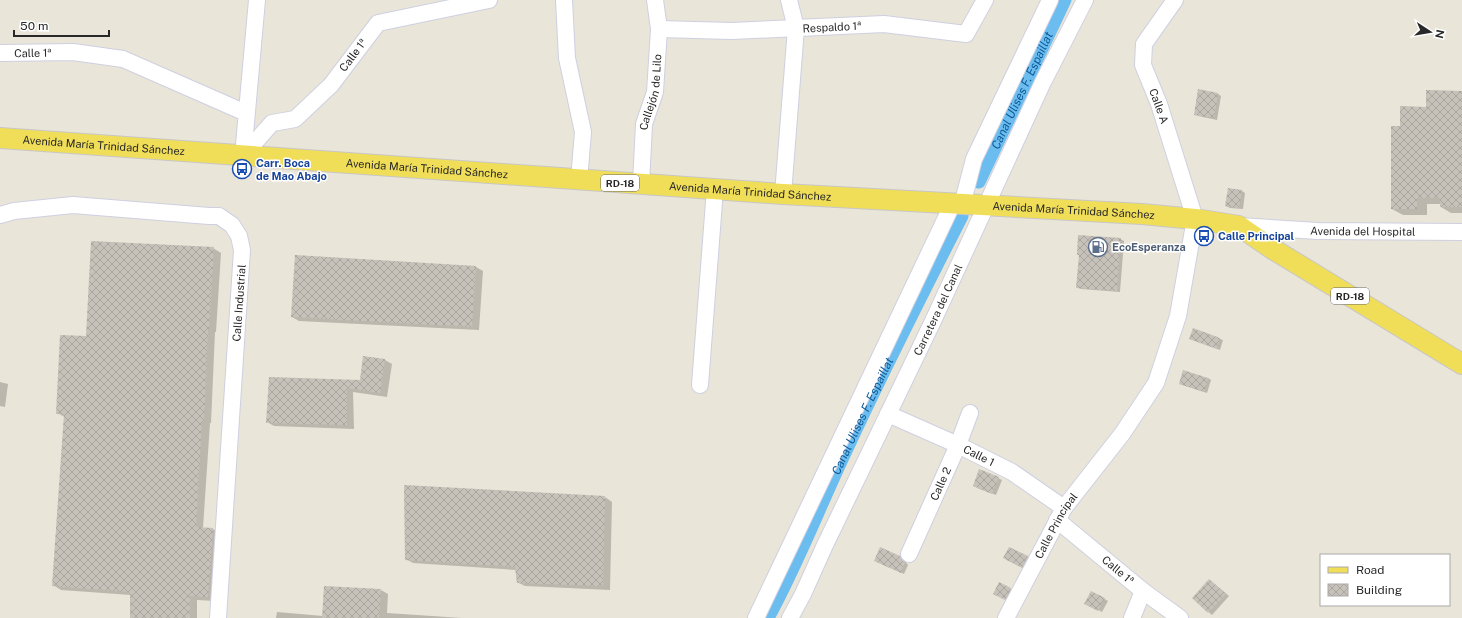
<svg xmlns="http://www.w3.org/2000/svg" width="1462" height="618" font-family="'Public Sans',sans-serif">
<style>
.shadow{fill:#0003}
.lines{fill:none;stroke-linecap:round;stroke-linejoin:round}
.canal{stroke:#6abdee;stroke-width:13}
.building{fill:url(#building-cross-hatch)}
.minor-casing{stroke:#ced0e1;stroke-width:18}
.major-casing{stroke:#c7c7c7;stroke-width:22}
.minor{stroke:#fff;stroke-width:16}
.major{stroke:#f1de58;stroke-width:20}
.labels{text-anchor:middle;dominant-baseline:central;stroke-width:3;stroke-linejoin:round;paint-order:stroke}
.shield{fill:#fff;stroke:#686868;stroke-width:1}
.shield-label{font-size:10px;font-weight:bold;fill:#282828}
.street-label{font-size:11px;fill:#282828;stroke:#fff}
.transit-label{font-size:11px;font-weight:bold;fill:#164399;stroke:#fff;text-anchor:start}
.service-label{font-size:11px;font-weight:bold;fill:#4e5e75;stroke:#fff;text-anchor:start}
.water-label{font-size:12px;font-style:italic;fill:#0c5897;stroke:#fff}
</style>
<defs>
<pattern id="building-cross-hatch" width="8" height="8" patternUnits="userSpaceOnUse"><rect width="8" height="8" fill="#c6c1b9"/><path d="M0 0l8 8M0 8l8-8" fill="none" stroke="#aaa69f"/></pattern>
</defs>
<rect width="100%" height="100%" fill="#eae5d9"/>
<g class="shadow">
<polygon points="1199,90 1218,94 1221,96 1217,120 1198,116 1195,114"/>
<polygon points="1462,92 1462,213 1451,213 1441,207 1441,204 1427,204 1427,215 1403,215 1392,209 1401,127 1427,108"/>
<polygon points="1242,191 1245,193 1243,209 1230,208 1226,206"/>
<polygon points="1120,239 1124,241 1120,292 1081,289 1077,287 1080,255 1078,254"/>
<polygon points="213,248 221,253 216,332 215,332 211,423 210,423 203,528 213,529 221,533 215,601 197,600 197,618 130,618 131,595 61,590 53,585 65,417 57,413 86,337"/>
<polygon points="476,267 483,271 479,330 299,321 292,317"/>
<polygon points="1193,329 1223,340 1220,350 1190,339"/>
<polygon points="385,360 392,364 387,397 353,392 354,429 274,426 267,422 360,381"/>
<polygon points="1208,378 1211,380 1207,393 1180,384"/>
<polygon points="0,382 8,384 5,407 0,406"/>
<polygon points="998,478 1002,480 996,495 977,488"/>
<polygon points="405,486 605,497 612,502 610,590 525,586 517,582 516,570 413,563 406,559"/>
<polygon points="1009,548 1031,559 1025,569 1004,558"/>
<polygon points="900,557 904,560 908,565 904,574 879,562"/>
<polygon points="1210,580 1229,596 1212,615 1193,598"/>
<polygon points="1000,583 1014,591 1009,601 994,594"/>
<polygon points="381,590 388,594 387,613 462,618 276,618 277,612 323,616"/>
<polygon points="1092,592 1108,601 1102,612 1086,603"/>
</g>
<g class="lines">
<g class="canal">
<path id="s1" d="M979,182L1065,0"/>
<path id="s2" d="M768,618C797,565 819,508 845,453C882,373 922,294 962,216"/>
</g>
</g>
<g class="building">
<polygon points="1198,89 1218,93 1214,118 1194,115"/>
<polygon points="1426,90 1462,91 1462,207 1440,207 1440,198 1417,198 1417,209 1391,209 1391,126 1400,126 1400,106 1426,107"/>
<polygon points="1228,188 1242,190 1239,208 1225,206"/>
<polygon points="1078,235 1121,238 1117,291 1076,288 1079,255 1077,255"/>
<polygon points="91,241 214,247 209,329 208,329 204,420 202,420 196,527 213,528 208,597 190,596 190,618 130,618 130,592 52,586 64,414 56,414 60,335 86,336"/>
<polygon points="295,255 476,266 472,327 291,317"/>
<polygon points="1193,328 1220,338 1217,349 1189,339"/>
<polygon points="363,356 385,359 380,393 347,388 347,425 266,423 269,377 360,380"/>
<polygon points="1183,370 1208,378 1204,392 1179,384"/>
<polygon points="979,469 999,477 992,494 973,486"/>
<polygon points="404,485 605,496 603,586 517,583 515,567 405,560"/>
<polygon points="880,547 900,556 905,563 901,573 874,561"/>
<polygon points="1009,547 1028,556 1022,568 1003,558"/>
<polygon points="1209,579 1226,594 1208,613 1192,598"/>
<polygon points="999,582 1011,588 1005,600 993,594"/>
<polygon points="324,586 381,589 379,618 322,618"/>
<polygon points="1091,591 1105,598 1098,611 1084,604"/>
</g>
<g class="lines">
<defs>
<g id="minor">
<polyline points="564,0 567,58 583,132 579,180"/>
<polyline points="659,29 732,31 884,24 966,34 985,0"/>
<polyline points="0,53 73,52 123,59 246,113"/>
<polyline points="243,156 272,123 295,119 331,85 378,23 489,0"/>
<polyline points="243,156 257,0"/>
<path id="s3" d="M641,184L644,124L655,92L659,29L655,0"/>
<polyline points="783,194 796,28 789,0"/>
<polyline points="962,205 974,159 1050,0"/>
<polyline points="0,215 14,211 73,205 209,216 219,216 232,225 239,236 242,250 218,618"/>
<path id="s4" d="M1239,226L1318,231L1462,232"/>
<polyline points="700,385 715,189"/>
<path id="s5" d="M888,414L958,445L1012,472L1064,508"/>
<polyline points="1057,520 1143,591 1180,618"/>
<path id="s6" d="M909,554L958,445L970,413"/>
<polyline points="756,618 952,205"/>
<path id="s7" d="M790,618L803,594L825,545L933,321L1043,82L1085,0"/>
<path id="s8" d="M1006,618L1064,508L1122,434L1156,383L1178,316L1195,219L1159,104L1143,65L1144,44L1175,0"/>
<polyline points="1132,618 1143,591"/>
</g>
<g id="major">
<path id="s9" d="M0,138L783,194L1142,214L1195,219L1239,226L1271,248L1462,364"/>
</g>
</defs>
<use href="#minor" class="minor-casing"/>
<use href="#major" class="major-casing"/>
<use href="#minor" class="minor"/>
<use href="#major" class="major"/>
</g>
<defs>
<symbol id="bus-ring" viewBox="-11 -11 22 22"><circle r="9.5" fill="#fff" stroke="#1a4fb4" stroke-width="1.5"/><path d="M-5-6H5V4H4V6H2V4H-2V6H-4V4H-5ZM-3.5-4V0h7V-4ZM-3.5 1.2v1.5H-2V1.2ZM2 1.2v1.5H3.5V1.2Z" fill="#1a4fb4"/></symbol>
<symbol id="fuel-ring" viewBox="-11 -11 22 22"><circle r="9.5" fill="#fff" stroke="#5c6f8a" stroke-width="1.5"/><path d="M-5.5-6h7V0h2V4h1.3V-2.5L3-4.5l.8-.8L6-3V5H2.5V1h-1V6h-7ZM-4.2-4.7v3.2H.2V-4.7Z" fill="#5c6f8a"/></symbol>
</defs>
<g fill-rule="evenodd">
<use href="#bus-ring" x="231" y="158" width="22" height="22"/>
<use href="#bus-ring" x="1193" y="225" width="22" height="22"/>
<use href="#fuel-ring" x="1087" y="236" width="22" height="22"/>
</g>
<g class="labels">
<g class="shield">
<rect x="601" y="175" width="38" height="16" rx="3"/>
<rect x="1331" y="288" width="38" height="16" rx="3"/>
</g>
<g class="shield-label">
<text x="620" y="183">RD-18</text>
<text x="1350" y="296">RD-18</text>
</g>
<g class="street-label">
<text transform="translate(832 27) rotate(-3)">Respaldo 1ª</text>
<text transform="translate(33 53) rotate(-1)">Calle 1ª</text>
<text transform="translate(353 55) rotate(-53)">Calle 1ª</text>
<text stroke="none"><textPath href="#s3" startOffset="93">Callejón de Lilo</textPath></text>
<text transform="translate(1159 106) rotate(70)">Calle A</text>
<text stroke="none"><textPath href="#s9" startOffset="104">Avenida María Trinidad Sánchez</textPath></text>
<text stroke="none"><textPath href="#s9" startOffset="428">Avenida María Trinidad Sánchez</textPath></text>
<text stroke="none"><textPath href="#s9" startOffset="752">Avenida María Trinidad Sánchez</textPath></text>
<text stroke="none"><textPath href="#s9" startOffset="1076">Avenida María Trinidad Sánchez</textPath></text>
<text stroke="none"><textPath href="#s4" startOffset="124">Avenida del Hospital</textPath></text>
<text transform="translate(239 303) rotate(-86)">Calle Industrial</text>
<text stroke="none"><textPath href="#s7" startOffset="342">Carretera del Canal</textPath></text>
<text stroke="none"><textPath href="#s5" startOffset="100">Calle 1</textPath></text>
<text stroke="none"><textPath href="#s6" startOffset="77">Calle 2</textPath></text>
<text stroke="none"><textPath href="#s8" startOffset="105">Calle Principal</textPath></text>
<text transform="translate(1118 570) rotate(40)">Calle 1ª</text>
</g>
<g class="transit-label">
<text x="256" y="163">Carr. Boca<tspan x="256" dy="13">de Mao Abajo</tspan></text>
<text x="1218" y="236">Calle Principal</text>
</g>
<g class="service-label">
<text x="1112" y="247">EcoEsperanza</text>
</g>
<g class="water-label">
<text stroke="none"><textPath href="#s1" startOffset="101">Canal Ulises F. Espaillat</textPath></text>
<text stroke="none"><textPath href="#s2" startOffset="223">Canal Ulises F. Espaillat</textPath></text>
</g>
</g>
<rect x="1320" y="554" width="130" height="52" fill="#ffffff" stroke="#a9a9a9"/>
<rect x="1328" y="567" width="20" height="6" fill="#f1de58" stroke="#a9a9a9"/>
<text x="1356" y="574" font-size="12" fill="#282828">Road</text>
<rect x="1328" y="584" width="20" height="12" fill="url(#building-cross-hatch)" stroke="#a9a9a9"/>
<text x="1356" y="594" font-size="12" fill="#282828">Building</text>
<g transform="translate(1430 32) rotate(102)" stroke="#ffffff" stroke-width="3" paint-order="stroke">
<path d="M0-3L7 15L0 10L-7 15Z" fill="#282828"/>
<text y="-6" font-size="11" font-weight="bold" text-anchor="middle" fill="#282828">N</text>
</g>
<path d="M14 30v6h95v-6" fill="none" stroke="#282828" stroke-width="2"/>
<text x="20" y="30" font-size="12" fill="#282828" stroke="#ffffff" stroke-width="3" paint-order="stroke">50 m</text>
</svg>
